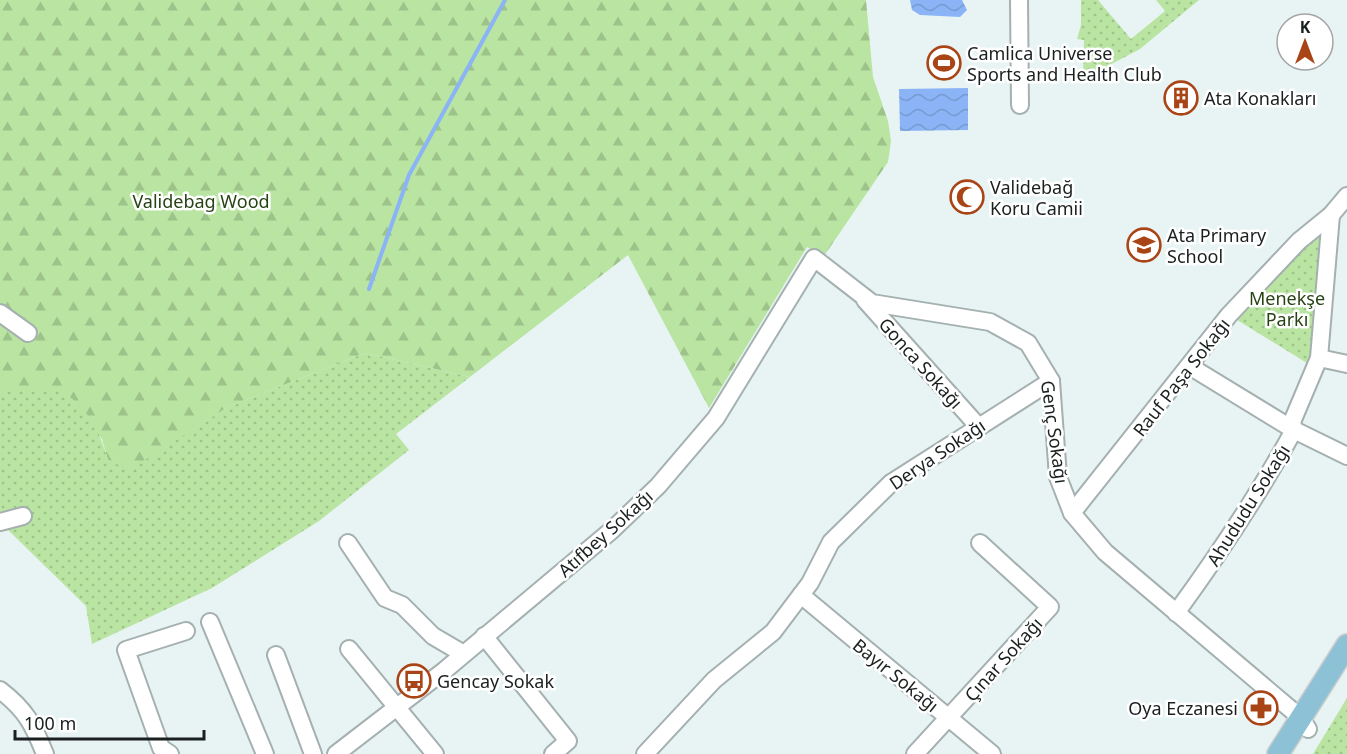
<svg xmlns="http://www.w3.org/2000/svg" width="1347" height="754" font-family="'Noto Sans',sans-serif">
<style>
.forest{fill:url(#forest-firs)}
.park{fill:url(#park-dots)}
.water{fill:url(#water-waves)}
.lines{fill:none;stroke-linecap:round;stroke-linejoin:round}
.stream{stroke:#8ab4f5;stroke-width:4}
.minor-casing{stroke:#a5b0b0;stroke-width:20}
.major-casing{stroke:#cdcece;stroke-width:24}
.minor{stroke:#fff;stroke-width:16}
.major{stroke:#8dc1d6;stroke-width:21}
.labels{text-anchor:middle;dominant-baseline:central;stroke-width:5;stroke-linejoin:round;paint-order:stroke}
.poi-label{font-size:18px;fill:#1a1f1f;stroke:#fff;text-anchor:start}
.park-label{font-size:18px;fill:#274314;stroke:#fff}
.street-label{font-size:18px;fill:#1a1f1f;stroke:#fff}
</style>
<defs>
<pattern id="forest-firs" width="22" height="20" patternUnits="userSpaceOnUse" patternTransform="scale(1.5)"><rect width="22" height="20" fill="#b9e4a1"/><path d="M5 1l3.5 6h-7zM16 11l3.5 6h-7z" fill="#9ec38a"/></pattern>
<pattern id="park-dots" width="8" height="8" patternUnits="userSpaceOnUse" patternTransform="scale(1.5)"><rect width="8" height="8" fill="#b9e4a1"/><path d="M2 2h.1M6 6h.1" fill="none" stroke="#9ec38a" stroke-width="1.8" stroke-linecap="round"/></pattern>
<pattern id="water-waves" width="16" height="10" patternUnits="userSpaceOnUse" patternTransform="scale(1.5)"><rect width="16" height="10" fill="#8ab4f5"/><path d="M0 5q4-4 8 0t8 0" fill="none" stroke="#769ad2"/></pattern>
</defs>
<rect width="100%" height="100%" fill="#e8f4f4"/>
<polygon class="forest" points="0,0 866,0 873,77 888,121 891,141 888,162 824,256 807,247 709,408 628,255 470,377 365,353 228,407 129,471 108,460 102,439 60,392 0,390"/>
<g class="park">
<polygon points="1081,0 1098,0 1131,39 1165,11 1156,0 1199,0 1140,49 1083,79 1084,40 1077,39 1081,25"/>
<polygon points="1331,215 1315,368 1229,315"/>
<path d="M365,353L470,377L396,434L409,450L319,521L212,588L92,644L86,606L6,528L0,514V390C14,390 49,387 61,392C87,404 101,435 108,460L129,470L228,407Z"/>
<polygon points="1347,698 1347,754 1313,754"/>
</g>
<g class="water">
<polygon points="910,0 962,0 967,10 960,17 920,15 912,10"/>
<polygon points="968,88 968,130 900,131 899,89"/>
</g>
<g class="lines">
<polyline class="stream" points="369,289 409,175 505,0"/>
<defs>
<g id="minor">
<polyline points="1019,0 1020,105"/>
<polyline points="865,300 978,426"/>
<polyline points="0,313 28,333"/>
<polyline points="1319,358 1347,364"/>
<polyline points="1191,367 1294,430 1347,456"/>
<polyline points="1072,513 1229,315 1299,241 1331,215 1347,196"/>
<polyline points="0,522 23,516"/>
<polyline points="348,543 385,598 402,605 433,636 462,653"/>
<polyline points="801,595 992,754"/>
<path d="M1176,613C1219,554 1259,494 1294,430L1292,422L1319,358L1331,215"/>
<polyline points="210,622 265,754"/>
<polyline points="484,636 568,741 553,754"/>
<polyline points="349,649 435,754"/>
<polyline points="276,655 313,754"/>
<path d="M0,690C26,710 33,724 45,754"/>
<polyline points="170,754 161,748 126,650 186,631"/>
<polyline points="336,754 445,670 612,530 658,486 716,418 814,258 872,303 990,322 1028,343 1051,381 1058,477 1072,513 1105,552 1301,718 1308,729"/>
<polyline points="645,754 714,680 773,632 810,583 831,542 891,483 1051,381"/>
<polyline points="915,754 1050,607 980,543"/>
</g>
<polyline id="major" points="1278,754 1347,645"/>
</defs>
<use href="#minor" class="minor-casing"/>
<use href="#major" class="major-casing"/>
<use href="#minor" class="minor"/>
<use href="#major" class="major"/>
</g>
<defs>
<symbol id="stadium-ring" viewBox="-11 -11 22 22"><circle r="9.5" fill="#fff" stroke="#a94416" stroke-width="1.5"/><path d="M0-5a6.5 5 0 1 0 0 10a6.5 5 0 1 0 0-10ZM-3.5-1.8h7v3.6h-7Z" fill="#a94416"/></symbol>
<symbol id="building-ring" viewBox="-11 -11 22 22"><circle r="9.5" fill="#fff" stroke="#a94416" stroke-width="1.5"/><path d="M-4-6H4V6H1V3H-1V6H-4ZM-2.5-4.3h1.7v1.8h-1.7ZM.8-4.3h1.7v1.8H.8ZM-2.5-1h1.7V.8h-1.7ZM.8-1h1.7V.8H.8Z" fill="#a94416"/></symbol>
<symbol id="mosque-ring" viewBox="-11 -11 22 22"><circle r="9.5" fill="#fff" stroke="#a94416" stroke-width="1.5"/><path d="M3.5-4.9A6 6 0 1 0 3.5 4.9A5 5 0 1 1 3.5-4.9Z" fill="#a94416"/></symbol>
<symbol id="school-ring" viewBox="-11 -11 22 22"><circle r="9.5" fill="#fff" stroke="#a94416" stroke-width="1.5"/><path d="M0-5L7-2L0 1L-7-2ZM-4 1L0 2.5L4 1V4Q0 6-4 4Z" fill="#a94416"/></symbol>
<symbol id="bus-ring" viewBox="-11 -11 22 22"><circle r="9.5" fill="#fff" stroke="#a94416" stroke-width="1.5"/><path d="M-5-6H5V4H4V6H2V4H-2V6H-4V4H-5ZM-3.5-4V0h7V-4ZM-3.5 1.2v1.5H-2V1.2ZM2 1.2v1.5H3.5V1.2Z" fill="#a94416"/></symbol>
<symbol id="pharmacy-ring" viewBox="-11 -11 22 22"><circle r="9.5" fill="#fff" stroke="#a94416" stroke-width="1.5"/><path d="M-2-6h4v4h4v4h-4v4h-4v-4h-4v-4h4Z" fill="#a94416"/></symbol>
</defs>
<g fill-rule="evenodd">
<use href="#stadium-ring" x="925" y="44" width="38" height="38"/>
<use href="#building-ring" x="1162" y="79" width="38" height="38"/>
<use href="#mosque-ring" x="948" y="178" width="38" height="38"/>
<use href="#school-ring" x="1125" y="226" width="38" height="38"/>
<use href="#bus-ring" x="395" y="662" width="38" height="38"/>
<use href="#pharmacy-ring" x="1242" y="689" width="38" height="38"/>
</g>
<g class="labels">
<g class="poi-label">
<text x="967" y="53">Camlica Universe<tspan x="967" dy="21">Sports and Health Club</tspan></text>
<text x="1204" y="98">Ata Konakları</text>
<text x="990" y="187">Validebağ<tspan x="990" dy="21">Koru Camii</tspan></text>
<text x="1167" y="235">Ata Primary<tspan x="1167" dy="21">School</tspan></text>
<text x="437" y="681">Gencay Sokak</text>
<text x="1238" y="708" text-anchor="end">Oya Eczanesi</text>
</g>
<g class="park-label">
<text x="201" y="201">Validebag Wood</text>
<text x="1287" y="298">Menekşe<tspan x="1287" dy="21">Parkı</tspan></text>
</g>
<g class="street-label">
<text transform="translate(921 363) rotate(48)">Gonca Sokağı</text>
<text transform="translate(1181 377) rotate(-52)">Rauf Paşa Sokağı</text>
<text transform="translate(1055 432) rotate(82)">Genç Sokağı</text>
<text transform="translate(937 454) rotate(-34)">Derya Sokağı</text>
<text transform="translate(1248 505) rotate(-58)">Ahududu Sokağı</text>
<text transform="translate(605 533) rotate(-42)">Atıfbey Sokağı</text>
<text transform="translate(1003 659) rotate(-48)">Çınar Sokağı</text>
<text transform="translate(896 675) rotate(39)">Bayır Sokağı</text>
</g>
</g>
<g transform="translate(1305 42)"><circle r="28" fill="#ffffff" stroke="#a3a5a5" stroke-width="1.5"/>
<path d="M0-4.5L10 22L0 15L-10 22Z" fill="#a94416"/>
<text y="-9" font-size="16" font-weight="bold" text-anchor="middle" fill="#1a1f1f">K</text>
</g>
<path d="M15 730v9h189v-9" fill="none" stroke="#1a1f1f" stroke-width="3"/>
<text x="24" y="730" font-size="18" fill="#1a1f1f" stroke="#ffffff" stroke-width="4.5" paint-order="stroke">100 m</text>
</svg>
